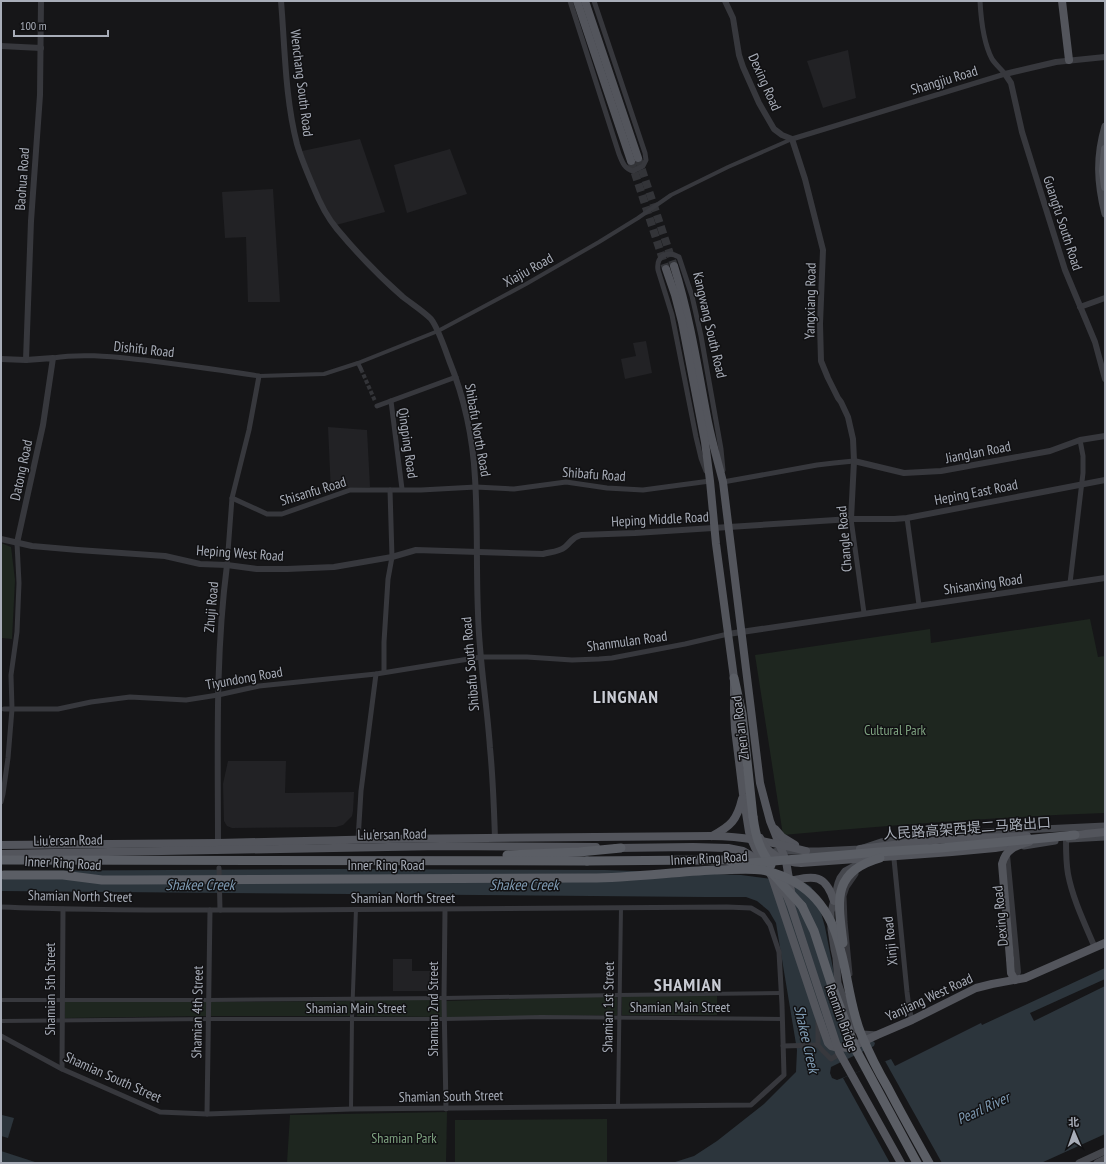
<svg xmlns="http://www.w3.org/2000/svg" width="1106" height="1164" font-family="'PT Sans Narrow','Noto Sans SC',sans-serif">
<style>
.built{fill:#222225}
.green{fill:#1e261f}
.water{fill:#2c353c}
.pier{fill:#161618}
.lines{fill:none;stroke-linecap:round;stroke-linejoin:round}
.pedestrian-tunnel{stroke:#333438;stroke-width:4;stroke-dasharray:4 2;stroke-linecap:butt}
.primary-tunnel{stroke:#333438;stroke-width:8;stroke-dasharray:8 4;stroke-linecap:butt}
.pedestrian{stroke:#37383d;stroke-width:4}
.minor{stroke:#37383d;stroke-width:5}
.tertiary{stroke:#37383d;stroke-width:6}
.secondary{stroke:#45474d;stroke-width:7}
.primary{stroke:#53555c;stroke-width:8}
.trunk{stroke:#5b5e65;stroke-width:9}
.primary-bridge{stroke:#53555c;stroke-width:8}
.trunk-bridge{stroke:#5b5e65;stroke-width:9}
.labels{text-anchor:middle;dominant-baseline:central;stroke-width:3;stroke-linejoin:round;paint-order:stroke}
.street-label{font-size:14px;fill:#a8adb8;stroke:#111113}
.park-label{font-size:14px;fill:#7fa381;stroke:#111113}
.water-label{font-size:15px;font-style:italic;fill:#7f9bb3;stroke:#111113}
.district-label{font-size:18px;font-weight:bold;letter-spacing:1px;fill:#c9ccd4;stroke:#111113}
</style>
<rect width="100%" height="100%" fill="#161618"/>
<g class="built">
<polygon points="848,50 856,98 823,108 807,61"/>
<polygon points="360,139 385,212 336,225 314,186 302,151"/>
<polygon points="450,149 467,194 407,213 394,165"/>
<polygon points="273,189 280,302 248,302 246,237 225,238 222,192"/>
<polygon points="646,341 652,373 625,379 621,359 636,356 633,343"/>
<polygon points="328,427 367,430 370,487 346,488 331,492"/>
<polygon points="228,761 286,761 285,793 354,792 353,811 352,816 343,825 336,827 232,828 227,826 224,821 223,784"/>
<polygon points="393,959 412,959 412,971 439,971 439,991 393,991"/>
</g>
<g class="green">
<polygon points="1,543 11,547 15,580 12,639 2,638 1,637"/>
<path d="M1090,619L1098,657L1105,656V813C997,817 890,825 783,835L755,655L930,629L931,643Z"/>
<polygon points="617,996 617,1015 447,1017 446,1001"/>
<rect x="622" y="996" width="95" height="19"/>
<polygon points="356,1000 442,1000 443,1017 357,1016"/>
<polygon points="65,1001 207,1002 207,1016 65,1018"/>
<polygon points="350,1001 350,1016 211,1016 211,1002"/>
<polygon points="447,1112 446,1163 287,1163 290,1115"/>
<polygon points="607,1119 607,1163 455,1163 455,1120"/>
</g>
<g class="water">
<polygon points="332,869 605,870 741,875 805,883 811,887 816,895 825,927 837,989 856,1040 873,1041 875,1043 874,1046 831,1067 830,1073 832,1078 837,1080 891,1059 895,1066 981,1023 982,1025 1105,968 1105,1134 1041,1163 672,1163 694,1156 717,1141 764,1104 796,1072 797,1050 776,923 769,911 757,901 746,897 704,897 1,891 1,871"/>
<polygon points="2,1115 14,1118 8,1138 1,1136 1,1120"/>
<polygon points="1,1151 38,1163 1,1163"/>
</g>
<g class="pier">
<polygon points="1105,979 1105,986 1034,1021 1030,1013"/>
<polygon points="885,1061 942,1163 890,1163 843,1078"/>
</g>
<g class="lines">
<polyline class="pedestrian-tunnel" points="361,369 375,401"/>
<g class="primary-tunnel">
<polyline points="638,158 674,266"/>
<polyline points="631,161 666,269"/>
</g>
<g class="pedestrian">
<polyline points="358,363 361,369"/>
<polyline points="259,376 324,374 358,363 438,331 526,284 599,242 638,218 671,195 728,167 792,139"/>
<polyline points="1,1000 209,1000 444,998 619,995 781,993"/>
<polyline points="1,1021 209,1019 444,1019 541,1017 782,1019"/>
<polyline points="618,1106 621,908"/>
<polyline points="351,1109 352,1018 356,909"/>
</g>
<g class="minor">
<path d="M570,1L619,154C622,161 624,169 633,171L643,166L646,160L645,153L594,1"/>
<path d="M792,139L1005,74C1001,69 996,65 992,59C983,42 981,20 980,1"/>
<path d="M53,358C83,353 114,357 144,360C183,365 221,370 259,376L249,430L232,498L227,565"/>
<polyline points="391,401 402,489"/>
<polyline points="377,406 456,377"/>
<path d="M706,471L701,458L696,437L672,315L658,270C656,256 667,250 679,257L692,296L701,336L721,449L723,470"/>
<polyline points="723,480 723,482 817,465 834,463 854,461"/>
<polyline points="232,498 267,514 282,514 350,490 421,490 476,487 514,489 566,482 607,488 643,490 710,481 710,480"/>
<polyline points="907,518 919,605"/>
<polyline points="851,519 864,613"/>
<polyline points="1070,583 1083,473 1083,456 1080,440"/>
<polyline points="384,672 384,642 388,579 392,557 390,490"/>
<polyline points="4,709 58,709 91,702 130,697 186,700 218,695 259,686 376,674 481,657 527,657 572,660 599,659 612,658 685,644 728,634"/>
<polyline points="1,802 3,794 8,758 12,709 11,675 17,632 19,583 17,543"/>
<polyline points="358,840 361,791 376,674"/>
<polyline points="894,859 907,992 909,1008 912,1020"/>
<polyline points="219,868 220,910"/>
<path d="M1,907C95,911 188,910 282,910C430,910 578,909 727,907L751,908L763,915L770,925L779,952L782,1005L784,1075L751,1105L351,1109L207,1114L160,1112L62,1069L1,1036"/>
<polyline points="445,910 444,998 446,1109"/>
<polyline points="850,974 845,922 844,896 847,887 856,874"/>
<polyline points="818,1022 818,1045 823,1051 831,1059 841,1053"/>
<polyline points="783,1046 818,1045"/>
<polyline points="62,1069 63,909"/>
<polyline points="207,1114 210,910"/>
</g>
<g class="tertiary">
<path d="M281,1C285,48 285,98 297,144C301,158 307,172 313,186C319,201 326,216 337,229C357,253 379,276 403,297C412,304 423,311 431,319C438,328 445,349 449,360C464,397 473,438 475,478C478,523 476,569 478,613C479,659 487,703 490,748C493,778 494,808 495,838"/>
<polyline points="725,1 733,18 739,55 743,67 759,103 774,129 782,135 792,139 805,179 823,250 820,324 821,361 828,378 838,398 841,402 848,417 853,439 854,461 851,519"/>
<polyline points="1,46 41,48"/>
<polyline points="1105,57 1056,62 1005,74 1011,83 1022,132 1065,270 1095,342 1105,379"/>
<polyline points="1080,307 1105,298"/>
<polyline points="1,359 26,360 53,358 43,425 17,543"/>
<polyline points="26,360 31,221 40,95 41,1"/>
<polyline points="854,461 904,473 941,471 1050,451 1080,440 1105,436"/>
<path d="M1,539L32,546L78,550L165,556L200,564L227,565L257,569H287L334,567L392,557L416,550L543,554C550,552 559,552 565,547C572,541 571,538 581,535L635,533L851,519H894L907,518L1105,480"/>
<polyline points="728,634 1105,578"/>
<path d="M1066,840C1066,851 1066,863 1068,874C1073,900 1085,924 1095,948"/>
<path d="M218,843C218,750 215,657 227,565"/>
<polyline points="1007,855 1018,972 1015,980"/>
</g>
<g class="secondary">
<path d="M1105,126C1096,157 1097,182 1105,214"/>
<polyline points="1069,839 1105,837"/>
<polyline points="1024,846 1055,841"/>
<polyline points="770,856 774,852 777,851 819,851 860,849 881,842 901,839 999,831 1105,826"/>
<polyline points="858,864 845,871 840,878 838,883 831,912 831,929 834,949 836,958 838,983 851,1020 856,1029 862,1034 877,1035"/>
<polyline points="1079,1163 1105,1151"/>
<polyline points="1097,1163 1105,1159"/>
</g>
<g class="primary">
<polyline points="577,1 631,161"/>
<polyline points="585,1 638,158"/>
<polyline points="1062,1 1069,60"/>
<path d="M674,266C690,317 698,370 708,422C712,442 718,462 723,482L760,783L770,821L786,861L792,897"/>
<polyline points="666,269 675,295 682,322 705,442 710,481 716,544 734,678 734,710 735,729 743,794 749,832 751,839 755,848 772,877 817,1012 828,1043 831,1046 835,1047 849,1048 877,1035 912,1020 976,988 992,984 1025,978 1105,943"/>
<polyline points="775,829 782,837 795,845"/>
<polyline points="1075,835 1105,832"/>
<path d="M712,836C731,826 737,820 742,799"/>
<path d="M1,845L218,843L386,839L711,836C744,836 775,843 806,851"/>
<polyline points="616,848 693,847 728,848 743,851 750,855 761,864"/>
<polyline points="860,849 935,840"/>
<polyline points="1,854 441,846 596,847"/>
<path d="M789,881C814,876 825,873 834,901"/>
<polyline points="780,887 787,896 791,906 839,1052 901,1163"/>
<polyline points="1010,959 1011,973 1015,980"/>
</g>
<g class="trunk">
<polyline points="734,678 742,714 753,817"/>
<polyline points="507,855 579,852 621,848"/>
<polyline points="1,860 587,861"/>
<polyline points="802,906 814,931 831,983 856,1050 917,1163"/>
</g>
<g class="primary-bridge">
<polyline points="1105,149 1103,171 1105,187"/>
<path d="M760,838C768,855 783,862 801,863L952,852L995,848L1013,845"/>
<polyline points="935,840 1027,836"/>
<path d="M1010,959L1002,864C1006,849 1015,846 1029,842"/>
</g>
<g class="trunk-bridge">
<path d="M753,817C756,838 759,848 771,865"/>
<polyline points="587,861 704,860 726,860 745,863"/>
<polyline points="738,864 879,852 941,848 1075,835"/>
<polyline points="773,874 802,906"/>
<path d="M4,875H63L102,880H129L590,878C631,878 672,872 714,870C730,870 747,868 762,870C777,873 789,878 801,886C850,920 841,985 861,1034C869,1053 878,1071 888,1088C901,1113 915,1138 929,1163"/>
<path d="M843,943C838,901 831,872 880,858"/>
</g>
</g>
<g class="labels">
<g class="street-label">
<text transform="translate(944 80) rotate(-17)">Shangjiu Road</text>
<text transform="translate(765 82) rotate(66)">Dexing Road</text>
<text transform="translate(302 83) rotate(83)">Wenchang South Road</text>
<text transform="translate(22 179) rotate(-86)">Baohua Road</text>
<text transform="translate(1063 223) rotate(72)">Guangfu South Road</text>
<text transform="translate(528 270) rotate(-29)">Xiajiu Road</text>
<text transform="translate(810 301) rotate(-89)">Yangxiang Road</text>
<text transform="translate(710 325) rotate(77)">Kangwang South Road</text>
<text transform="translate(144 349) rotate(6)">Dishifu Road</text>
<text transform="translate(478 430) rotate(80)">Shibafu North Road</text>
<text transform="translate(408 443) rotate(82)">Qingping Road</text>
<text transform="translate(978 452) rotate(-11)">Jianglan Road</text>
<text transform="translate(21 470) rotate(-78)">Datong Road</text>
<text transform="translate(594 474) rotate(4)">Shibafu Road</text>
<text transform="translate(313 491) rotate(-17)">Shisanfu Road</text>
<text transform="translate(976 492) rotate(-11)">Heping East Road</text>
<text transform="translate(660 519) rotate(-3)">Heping Middle Road</text>
<text transform="translate(844 539) rotate(-95)">Changle Road</text>
<text transform="translate(240 553) rotate(4)">Heping West Road</text>
<text transform="translate(983 584) rotate(-8)">Shisanxing Road</text>
<text transform="translate(211 607) rotate(-85)">Zhuji Road</text>
<text transform="translate(627 641) rotate(-8)">Shanmulan Road</text>
<text transform="translate(470 664) rotate(-95)">Shibafu South Road</text>
<text transform="translate(244 678) rotate(-10)">Tiyundong Road</text>
<text transform="translate(740 728) rotate(-97)">Zhen'an Road</text>
<text transform="translate(967 828) rotate(-4)">人民路高架西堤二马路出口</text>
<text transform="translate(392 834) rotate(-1)">Liu'ersan Road</text>
<text transform="translate(68 840) rotate(-1)">Liu'ersan Road</text>
<text transform="translate(709 858) rotate(-3)">Inner Ring Road</text>
<text transform="translate(63 863) rotate(3)">Inner Ring Road</text>
<text x="386" y="865">Inner Ring Road</text>
<text transform="translate(80 896) rotate(1)">Shamian North Street</text>
<text x="403" y="898">Shamian North Street</text>
<text transform="translate(1000 916) rotate(-95)">Dexing Road</text>
<text transform="translate(890 941) rotate(-96)">Xinji Road</text>
<text transform="translate(50 989) rotate(-90)">Shamian 5th Street</text>
<text transform="translate(929 997) rotate(-25)">Yanjiang West Road</text>
<text transform="translate(608 1007) rotate(-89)">Shamian 1st Street</text>
<text x="680" y="1007">Shamian Main Street</text>
<text x="356" y="1008">Shamian Main Street</text>
<text transform="translate(433 1009) rotate(-90)">Shamian 2nd Street</text>
<text transform="translate(197 1012) rotate(-89)">Shamian 4th Street</text>
<text transform="translate(842 1018) rotate(70)">Renmin Bridge</text>
<text transform="translate(113 1077) rotate(24)">Shamian South Street</text>
<text transform="translate(451 1096) rotate(-1)">Shamian South Street</text>
</g>
<g class="park-label">
<text x="895" y="730">Cultural Park</text>
<text x="404" y="1138">Shamian Park</text>
</g>
<g class="water-label">
<text x="200" y="884">Shakee Creek</text>
<text x="524" y="884">Shakee Creek</text>
<text transform="translate(807 1039) rotate(77)">Shakee Creek</text>
<text transform="translate(983 1108) rotate(-25)">Pearl River</text>
</g>
<g class="district-label">
<text x="626" y="696">LINGNAN</text>
<text x="688" y="984">SHAMIAN</text>
</g>
</g>
<rect width="1106" height="1164" fill="none" stroke="#a8adb8" stroke-width="4"/>
<g transform="translate(1074 1132) rotate(358)" stroke="#111113" stroke-width="3" paint-order="stroke">
<path d="M0-3L7 15L0 10L-7 15Z" fill="#a8adb8"/>
<text y="-6" font-size="11" font-weight="bold" text-anchor="middle" fill="#a8adb8">北</text>
</g>
<path d="M14 30v6h94v-6" fill="none" stroke="#a8adb8" stroke-width="2"/>
<text x="20" y="30" font-size="12" fill="#a8adb8" stroke="#111113" stroke-width="3" paint-order="stroke">100 m</text>
</svg>
